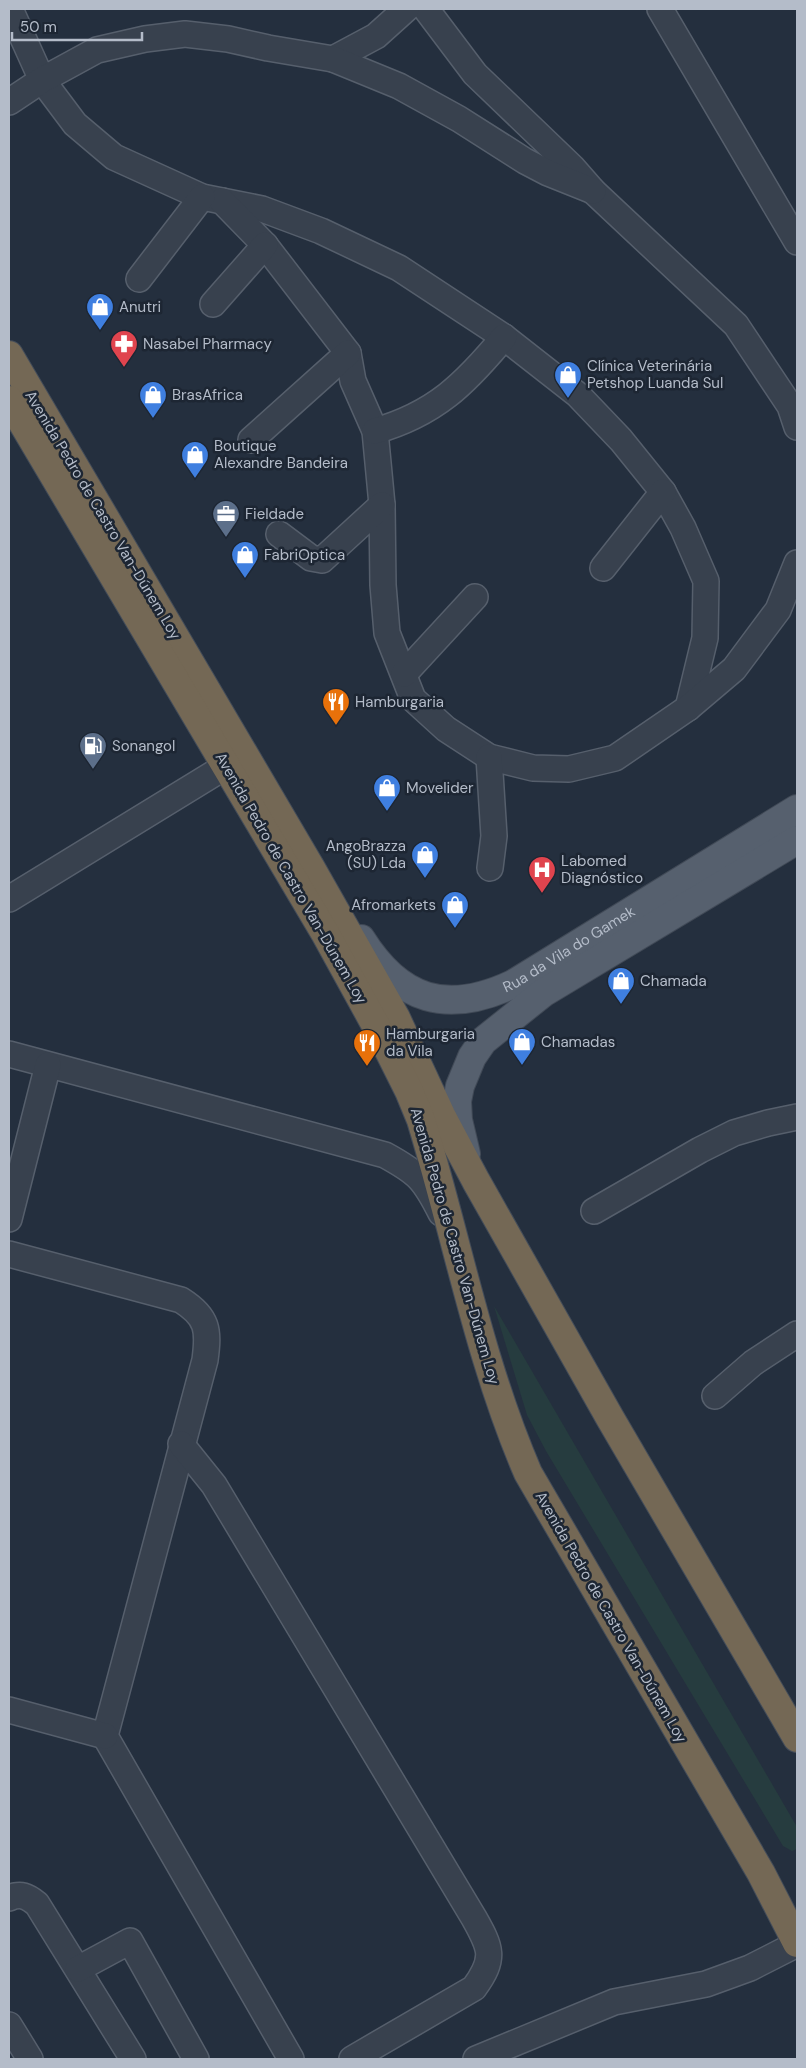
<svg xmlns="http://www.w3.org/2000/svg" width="806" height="2068" font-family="'DM Sans',sans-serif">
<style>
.green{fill:#263c3f}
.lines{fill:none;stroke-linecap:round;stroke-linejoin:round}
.minor-casing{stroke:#565f6c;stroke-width:28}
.major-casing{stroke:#414a57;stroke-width:30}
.highway-casing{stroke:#434c59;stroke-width:30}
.minor{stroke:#38414e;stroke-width:25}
.major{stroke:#56606e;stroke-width:28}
.highway{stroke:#746855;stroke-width:28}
.labels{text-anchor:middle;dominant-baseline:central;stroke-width:5;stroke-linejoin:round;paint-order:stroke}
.poi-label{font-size:15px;fill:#b4bcc9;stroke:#1d2633;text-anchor:start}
.street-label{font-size:15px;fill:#b4bcc9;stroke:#1d2633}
</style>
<rect width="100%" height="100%" fill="#242f3e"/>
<polygon class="green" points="494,1306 797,1827 797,1849 792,1851 783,1846 546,1451 527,1415"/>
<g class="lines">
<defs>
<g id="minor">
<polyline points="10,9 42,80 75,124 114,157 202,197 262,209 321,231 399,268 504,337 578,395 621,440 663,492 683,528 706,581 705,638 688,708"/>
<polyline points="426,9 475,74 572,167 593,191 736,325 790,406 797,427"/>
<polyline points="660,9 797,242"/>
<polyline points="333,59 376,36 406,9"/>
<polyline points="9,102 42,80 97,50 145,39 185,34 228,39 268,48 333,59 399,86 459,119 525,161 548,173 593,191"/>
<polyline points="222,201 265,245 348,353 353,381 375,431 382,505 383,585 387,633 413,699 446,729 489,757 533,768 569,769 615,758 688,708 734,669 778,610 797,563"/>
<polyline points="139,279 202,197"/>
<polyline points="213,304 265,245"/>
<path d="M375,431C435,414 465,384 504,337"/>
<polyline points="251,440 348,353"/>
<polyline points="279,534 311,558 322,560 382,505"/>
<polyline points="603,568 663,492"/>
<polyline points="404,674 475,597"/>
<polyline points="489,757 494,836 490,868"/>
<polyline points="9,899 226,766"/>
<path d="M9,1054L385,1155C418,1173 424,1179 441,1213"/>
<polyline points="594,1211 700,1150 734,1133 768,1123 797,1117"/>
<polyline points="9,1219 48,1065"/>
<path d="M9,1254L181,1300C208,1317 209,1330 205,1360L105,1736L291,2059"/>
<polyline points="715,1396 753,1363 797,1334"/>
<path d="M181,1444L214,1485L474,1918C491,1948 496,1958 474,1988L352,2059"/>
<polyline points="9,1710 105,1736"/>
<path d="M9,1898C21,1893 27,1896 37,1904L133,2059"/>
<polyline points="78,1969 130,1941 196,2059"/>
<polyline points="9,2025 30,2059"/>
<polyline points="476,2059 614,2002 706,1984 750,1968 797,1944"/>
</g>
<g id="major">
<path id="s1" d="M361,939C400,1001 447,1015 513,984L797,809"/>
<polyline points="466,1154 458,1120 457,1101 460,1086 472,1057 483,1041 543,993 797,840"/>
</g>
<g id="highway">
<polyline points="9,355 311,868 396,1018 441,1115 476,1181 610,1418 797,1738"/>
<path d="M9,400L325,933L381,1035L409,1091L421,1120C457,1238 479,1360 528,1473L761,1873L797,1943"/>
</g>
</defs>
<use href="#minor" class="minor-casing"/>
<use href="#major" class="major-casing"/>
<use href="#highway" class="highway-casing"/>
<use href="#minor" class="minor"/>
<use href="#major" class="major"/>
<use href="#highway" class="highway"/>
</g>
<defs>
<symbol id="shop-pin" viewBox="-11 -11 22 30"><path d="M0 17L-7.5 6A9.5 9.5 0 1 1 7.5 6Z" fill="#3f7fe0" stroke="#1d2633"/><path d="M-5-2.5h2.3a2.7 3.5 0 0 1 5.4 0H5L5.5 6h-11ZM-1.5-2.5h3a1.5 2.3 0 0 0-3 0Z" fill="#fff"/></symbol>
<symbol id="pharmacy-pin" viewBox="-11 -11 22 30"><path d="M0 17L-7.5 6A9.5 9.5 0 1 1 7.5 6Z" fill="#e0444e" stroke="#1d2633"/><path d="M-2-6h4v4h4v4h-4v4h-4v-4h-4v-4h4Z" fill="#fff"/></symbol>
<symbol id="office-pin" viewBox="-11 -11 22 30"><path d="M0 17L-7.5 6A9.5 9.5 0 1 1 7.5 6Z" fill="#5c6f8a" stroke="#1d2633"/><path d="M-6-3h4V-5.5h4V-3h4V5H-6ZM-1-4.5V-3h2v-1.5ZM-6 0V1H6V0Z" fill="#fff"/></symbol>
<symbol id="restaurant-pin" viewBox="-11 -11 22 30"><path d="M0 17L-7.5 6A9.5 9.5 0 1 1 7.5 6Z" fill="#e8710a" stroke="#1d2633"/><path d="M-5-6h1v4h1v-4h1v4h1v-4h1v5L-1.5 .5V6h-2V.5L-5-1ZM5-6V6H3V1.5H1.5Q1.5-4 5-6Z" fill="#fff"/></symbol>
<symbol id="fuel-pin" viewBox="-11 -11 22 30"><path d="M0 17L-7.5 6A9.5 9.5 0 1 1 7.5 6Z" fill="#5c6f8a" stroke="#1d2633"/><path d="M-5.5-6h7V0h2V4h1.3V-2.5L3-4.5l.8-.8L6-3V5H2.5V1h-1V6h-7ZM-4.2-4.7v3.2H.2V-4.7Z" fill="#fff"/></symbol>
<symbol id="hospital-pin" viewBox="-11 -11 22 30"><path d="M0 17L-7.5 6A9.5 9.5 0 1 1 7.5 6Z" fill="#e0444e" stroke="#1d2633"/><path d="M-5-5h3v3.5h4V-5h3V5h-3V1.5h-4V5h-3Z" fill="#fff"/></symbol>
</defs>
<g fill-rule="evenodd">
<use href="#shop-pin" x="84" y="291" width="32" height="43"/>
<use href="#pharmacy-pin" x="108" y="328" width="32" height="43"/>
<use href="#shop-pin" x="552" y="359" width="32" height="43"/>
<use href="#shop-pin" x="137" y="379" width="32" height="43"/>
<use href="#shop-pin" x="179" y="439" width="32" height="43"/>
<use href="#office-pin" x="210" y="498" width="32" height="43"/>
<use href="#shop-pin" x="229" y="539" width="32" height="43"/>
<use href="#restaurant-pin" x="320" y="686" width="32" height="43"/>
<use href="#fuel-pin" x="77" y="730" width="32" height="43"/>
<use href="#shop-pin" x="371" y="772" width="32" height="43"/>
<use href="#shop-pin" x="409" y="839" width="32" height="43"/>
<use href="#hospital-pin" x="526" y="854" width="32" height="43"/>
<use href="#shop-pin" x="439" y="889" width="32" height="43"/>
<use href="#shop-pin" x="605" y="965" width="32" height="43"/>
<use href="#shop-pin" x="506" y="1026" width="32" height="43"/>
<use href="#restaurant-pin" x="351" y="1027" width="32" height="43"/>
</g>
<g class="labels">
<g class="poi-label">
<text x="119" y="307">Anutri</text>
<text x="143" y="344">Nasabel Pharmacy</text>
<text x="587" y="366">Clínica Veterinária<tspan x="587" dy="17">Petshop Luanda Sul</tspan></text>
<text x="172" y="395">BrasAfrica</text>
<text x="214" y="446">Boutique<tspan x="214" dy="17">Alexandre Bandeira</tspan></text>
<text x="245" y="514">Fieldade</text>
<text x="264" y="555">FabriOptica</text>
<text x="355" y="702">Hamburgaria</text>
<text x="112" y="746">Sonangol</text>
<text x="406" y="788">Movelider</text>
<text x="406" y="846" text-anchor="end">AngoBrazza<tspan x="406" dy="17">(SU) Lda</tspan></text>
<text x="561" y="861">Labomed<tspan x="561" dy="17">Diagnóstico</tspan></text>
<text x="436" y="905" text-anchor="end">Afromarkets</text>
<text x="640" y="981">Chamada</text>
<text x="386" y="1034">Hamburgaria<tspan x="386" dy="17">da Vila</tspan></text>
<text x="541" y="1042">Chamadas</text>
</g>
<g class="street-label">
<text transform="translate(103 515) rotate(59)">Avenida Pedro de Castro Van-Dúnem Loy</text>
<text transform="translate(291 878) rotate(60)">Avenida Pedro de Castro Van-Dúnem Loy</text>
<text stroke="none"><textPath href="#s1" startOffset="244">Rua da Vila do Gamek</textPath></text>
<text transform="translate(455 1246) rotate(74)">Avenida Pedro de Castro Van-Dúnem Loy</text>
<text transform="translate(611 1617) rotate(60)">Avenida Pedro de Castro Van-Dúnem Loy</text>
</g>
</g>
<rect width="806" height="2068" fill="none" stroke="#b4bcc9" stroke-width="20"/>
<path d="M12 32v8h130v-8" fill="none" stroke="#b4bcc9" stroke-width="2.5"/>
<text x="20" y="32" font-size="15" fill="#b4bcc9" stroke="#1d2633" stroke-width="4" paint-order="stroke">50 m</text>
</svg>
